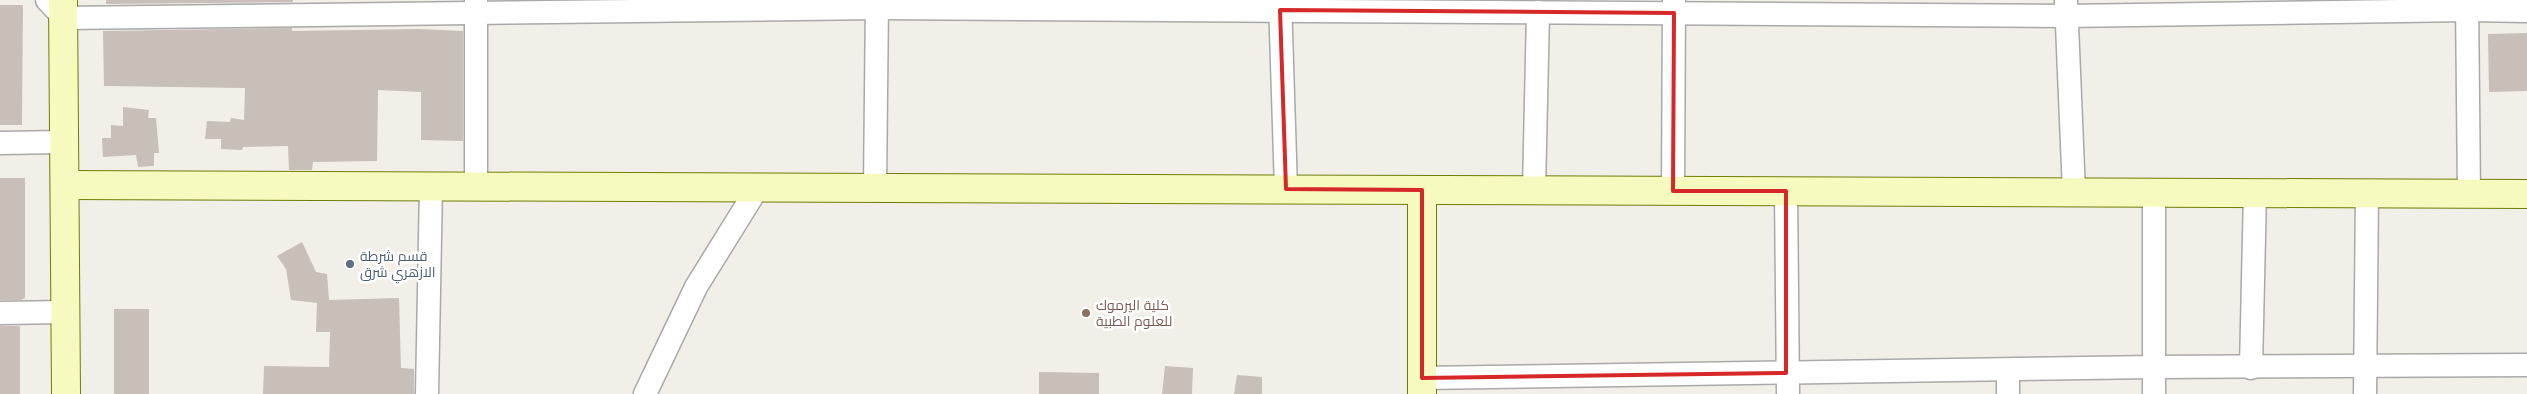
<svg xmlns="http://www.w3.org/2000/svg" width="2527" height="394" font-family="'Varela Round',Cairo,sans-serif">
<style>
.building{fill:#c7bfb8}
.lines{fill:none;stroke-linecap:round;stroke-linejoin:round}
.street-casing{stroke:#a9a9a9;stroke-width:25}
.secondary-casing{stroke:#707d05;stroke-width:30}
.street{stroke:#fff;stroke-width:22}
.secondary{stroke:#f7fabf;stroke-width:28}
.marked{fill:none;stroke:#d62828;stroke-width:4;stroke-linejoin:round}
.service-dot{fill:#5c6f8a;stroke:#fff;stroke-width:2}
.education-dot{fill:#8d6e63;stroke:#fff;stroke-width:2}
.labels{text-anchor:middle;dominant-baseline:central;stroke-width:5;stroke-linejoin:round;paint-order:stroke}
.service-label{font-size:14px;fill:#4e5e75;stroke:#fff;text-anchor:start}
.education-label{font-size:14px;fill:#785e54;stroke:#fff;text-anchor:start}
</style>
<rect width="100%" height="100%" fill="#f2efe9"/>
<g class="building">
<polygon points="106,0 293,0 293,2 106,4"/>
<polygon points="0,5 23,5 22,125 0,125"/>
<polygon points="292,28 292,31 418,29 463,31 463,141 421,140 421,92 378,90 377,161 313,162 312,170 289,170 288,146 243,147 242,150 221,149 221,139 205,139 207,121 230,122 231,118 244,120 245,88 104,86 103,31"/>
<polygon points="2527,33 2527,91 2489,92 2488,34"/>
<polygon points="123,107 149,110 148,118 156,118 159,153 154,153 154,166 138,167 136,155 103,157 102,138 111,138 111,125 123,126"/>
<polygon points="0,178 25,178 25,298 21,300 0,300"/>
<polygon points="302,242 316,272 327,274 329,300 399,298 401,368 414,369 414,394 263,394 264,366 329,367 330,332 316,332 317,303 291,300 286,269 277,256"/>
<rect x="114" y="309" width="35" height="85"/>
<rect x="0" y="326" width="20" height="68"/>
<polygon points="1165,366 1193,368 1192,394 1162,394"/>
<polygon points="1039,372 1099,373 1099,394 1039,394"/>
<polygon points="1237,375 1262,377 1262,394 1234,394"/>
</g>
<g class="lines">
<defs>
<g id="street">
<polyline points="47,0 64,18 877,8 2066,16 2467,10 2527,11"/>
<polyline points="1280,0 1286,189"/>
<polyline points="2467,0 2469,194"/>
<polyline points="476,1 476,187"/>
<polyline points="2066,1 2074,192"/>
<polyline points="0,143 64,142"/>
<polyline points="875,188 877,0"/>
<polyline points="1534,190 1538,12"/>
<polyline points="1673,191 1674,0"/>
<polyline points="1786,191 1788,394"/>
<polyline points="2154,192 2154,394"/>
<polyline points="0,313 66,312"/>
<polyline points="2251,368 2255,193"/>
<polyline points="2008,370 2008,394"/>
<polyline points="1422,378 2154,367 2527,365"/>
<polyline points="427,394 431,186"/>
<polyline points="645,394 696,287 758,187"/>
<polyline points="2365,394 2367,193"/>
</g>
<g id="secondary">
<polyline points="63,0 66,394"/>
<polyline points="65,185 2527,194"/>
<polyline points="1422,190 1422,394"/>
</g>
</defs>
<use href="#street" class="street-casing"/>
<use href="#secondary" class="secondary-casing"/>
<use href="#street" class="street"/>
<use href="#secondary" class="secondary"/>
</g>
<path class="marked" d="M1280,10L1674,13L1673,191H1786V373L1422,378V190L1286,189Z"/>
<circle class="service-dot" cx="350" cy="264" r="5"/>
<circle class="education-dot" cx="1086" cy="313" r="5"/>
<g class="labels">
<g class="service-label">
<text x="360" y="256">قسم شرطة<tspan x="360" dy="16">الازهري شرق</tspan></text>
</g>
<g class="education-label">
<text x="1096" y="305">كلية اليرموك<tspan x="1096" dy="16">للعلوم الطبية</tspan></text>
</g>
</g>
</svg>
